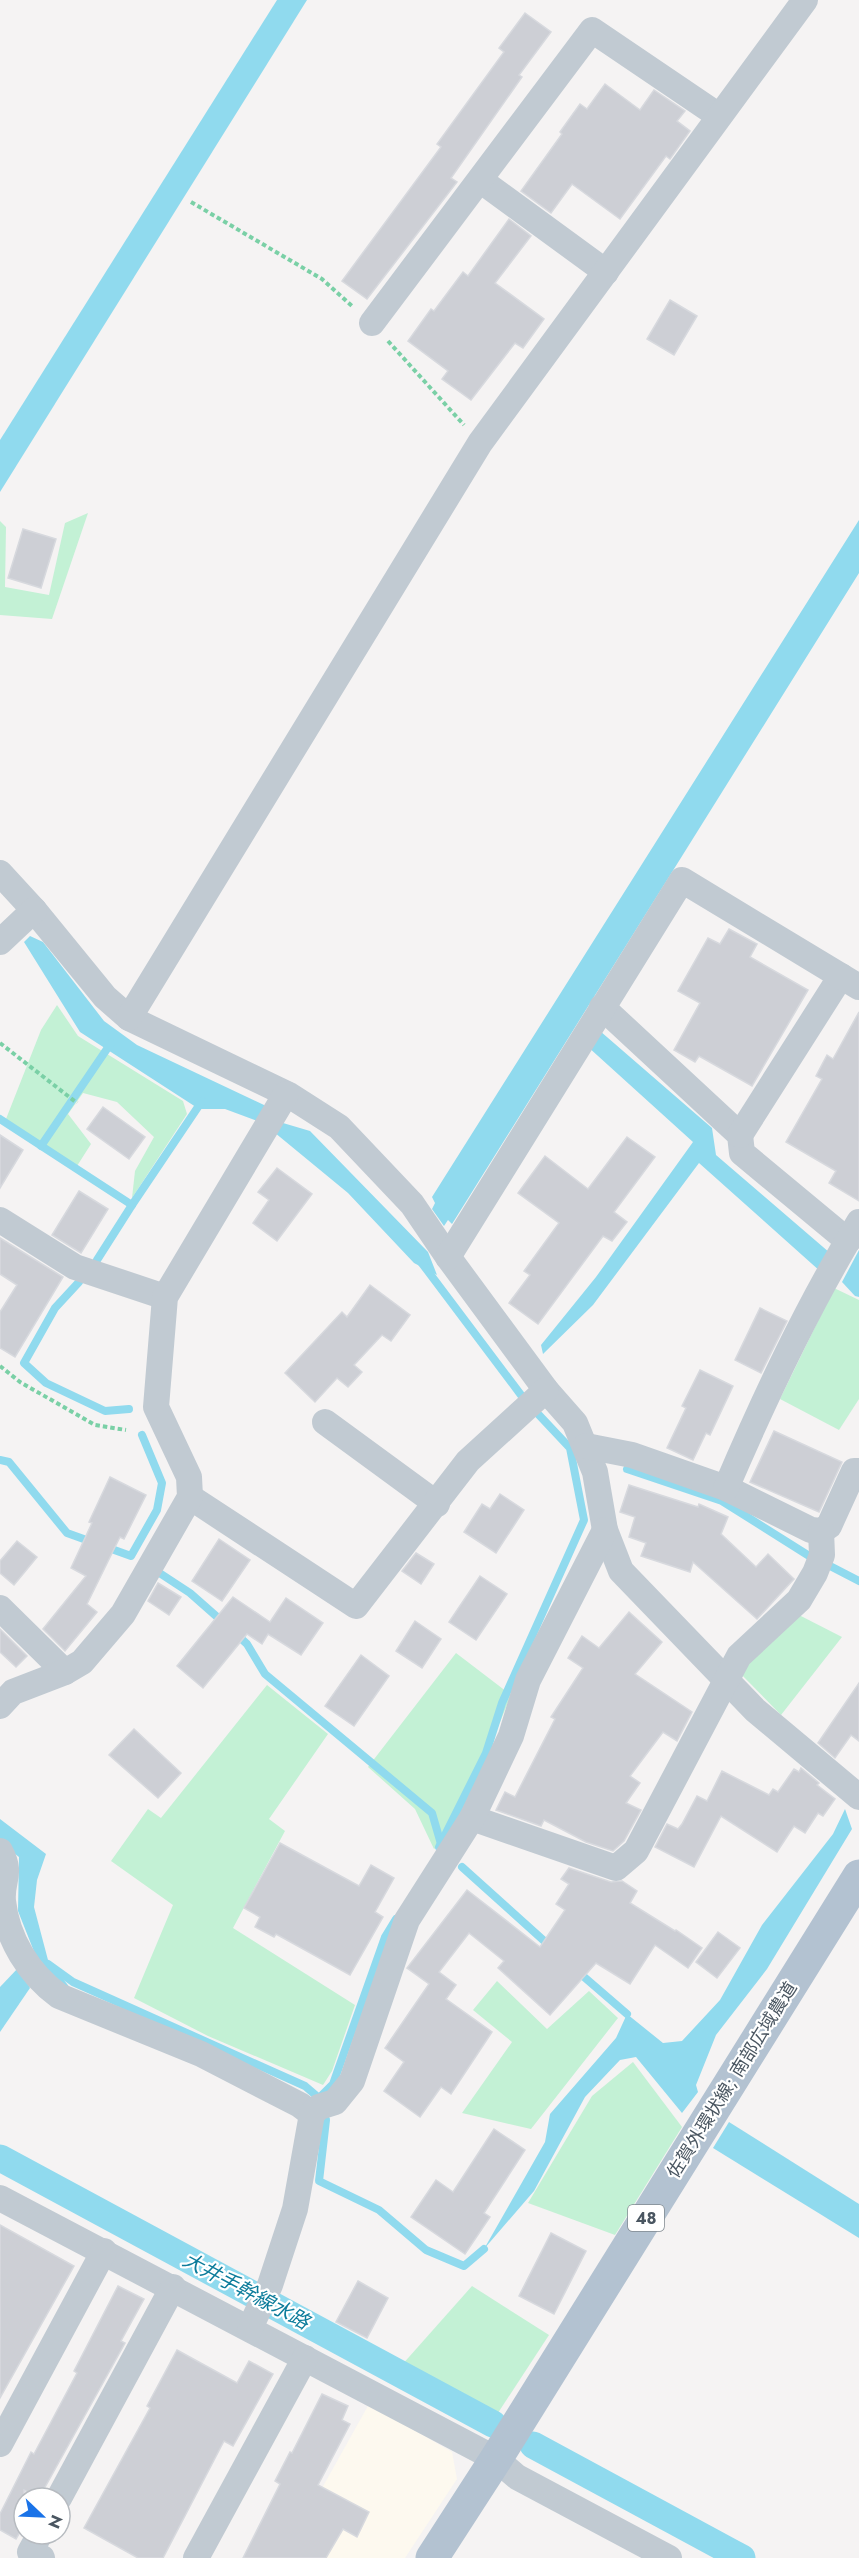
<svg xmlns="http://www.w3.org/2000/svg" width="859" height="2558" font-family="Jost,'Noto Sans JP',sans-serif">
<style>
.commercial{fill:#fdf9ef}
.green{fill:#c3f1d5}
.water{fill:#90daee}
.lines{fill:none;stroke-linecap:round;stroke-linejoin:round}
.stream{stroke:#90daee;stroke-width:8}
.canal{stroke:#90daee;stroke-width:27}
.building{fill:#cdcfd5;stroke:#d7d9de;stroke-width:1.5}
.path{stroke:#7ad0a6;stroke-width:4;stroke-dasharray:4.5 3;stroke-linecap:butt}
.minor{stroke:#c1cad2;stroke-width:26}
.primary{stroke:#b3c2d1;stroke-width:33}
.labels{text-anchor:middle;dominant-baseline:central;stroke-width:4.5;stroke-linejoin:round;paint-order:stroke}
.shield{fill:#fff;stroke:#808990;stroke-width:1.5}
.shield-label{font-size:16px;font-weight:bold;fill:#4a5661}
.street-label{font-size:18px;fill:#4a5661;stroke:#fff}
.water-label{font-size:20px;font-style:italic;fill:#0c7c9b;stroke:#fff}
</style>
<rect width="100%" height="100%" fill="#f5f3f3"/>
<polygon class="commercial" points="369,2404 452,2452 457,2479 405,2558 283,2558"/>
<g class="green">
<polygon points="88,513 52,619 0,615 0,521 6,527 5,587 49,595 65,523"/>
<polygon points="57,1005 78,1036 183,1101 187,1114 132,1198 135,1171 154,1137 117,1102 83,1093 68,1114 91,1144 77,1166 6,1119 41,1030"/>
<polygon points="834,1288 859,1300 859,1399 839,1430 780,1399"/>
<polygon points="797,1614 842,1637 781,1715 739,1672"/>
<polygon points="456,1653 511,1695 456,1830 434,1849 415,1809 368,1767"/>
<polygon points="267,1685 328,1734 269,1819 285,1831 233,1928 355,2005 332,2071 323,2085 208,2036 134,1998 173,1905 111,1861 148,1809 161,1818"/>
<polygon points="497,1981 547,2029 589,1991 618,2018 531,2129 462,2113 512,2042 473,2010"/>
<polygon points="633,2062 682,2127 615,2235 528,2203 592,2096"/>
<polygon points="472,2286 549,2335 496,2416 401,2366"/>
</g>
<g class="water">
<polygon points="277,0 307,0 0,492 0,440"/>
<polygon points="859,520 859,573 452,1224 448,1220 444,1226 432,1209 435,1203 432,1197"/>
<polygon points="30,936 43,942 104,1021 137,1045 264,1105 266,1113 283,1123 310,1131 428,1252 437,1275 414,1263 348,1193 263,1123 225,1109 199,1109 80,1032 24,942"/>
<polygon points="600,1031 712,1128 716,1155 830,1253 821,1272 699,1163 593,1305 543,1354 541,1345 596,1277 693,1142 587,1046"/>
<polygon points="859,1250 859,1297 855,1296 842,1282"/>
<polygon points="845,1809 852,1829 767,1969 716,2035 696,2085 698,2092 682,2113 636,2057 620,2060 585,2097 534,2191 484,2249 545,2142 550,2114 616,2038 627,2014 663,2043 682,2041 720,2000 762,1925 833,1834"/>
<polygon points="0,1819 46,1854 37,1880 34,1907 48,1960 71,1989 62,1987 35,1954 18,1911 19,1857 0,1842"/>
<polygon points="19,1967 30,1988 0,2032 0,1987"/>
<polygon points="729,2122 859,2204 859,2238 713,2148"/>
</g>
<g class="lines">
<g class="stream">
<polyline points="0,1119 132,1205"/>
<polyline points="41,1146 111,1043"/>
<polyline points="97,1260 132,1205 202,1101"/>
<polyline points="421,1262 521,1395"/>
<polyline points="79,1282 55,1308 24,1363 46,1383 105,1411 129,1409"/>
<polyline points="0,1460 9,1462 67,1533 92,1542"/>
<polyline points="627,1469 722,1501 814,1559"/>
<polyline points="106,1547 131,1556 157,1510 162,1483 142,1435"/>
<polyline points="832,1567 859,1581"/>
<polyline points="158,1572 190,1593 224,1623"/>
<polyline points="235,1633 247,1644 265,1674 432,1813 441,1844"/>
<polyline points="439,1847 486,1753 502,1703 584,1520 570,1448 539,1415"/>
<polyline points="462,1867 552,1948"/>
<polyline points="48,1964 73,1982 305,2086 319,2098 333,2084 385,1937 396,1919"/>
<polyline points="576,1970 627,2014"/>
<polyline points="326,2120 319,2181 379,2210 426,2250 464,2266 484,2249"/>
</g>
<g class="canal">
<polyline points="0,2158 493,2424"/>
<polyline points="533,2445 742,2558"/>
</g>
</g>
<g class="building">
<polygon points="525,13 551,32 519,75 522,77 451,178 457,182 367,299 342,281 441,147 437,144 504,52 499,48"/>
<polygon points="605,84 640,110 654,90 685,111 677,121 690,131 670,159 666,156 620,219 572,184 551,213 521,191 562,134 560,132 580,104 587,109"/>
<polygon points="509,219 531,236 495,283 544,319 523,348 515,343 471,400 442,379 448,371 408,341 431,309 434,311 463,272 468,276"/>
<polygon points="670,300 697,316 674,355 647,339"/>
<polygon points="23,529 56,539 41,588 8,578"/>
<polygon points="729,929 757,944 750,957 808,990 752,1086 699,1056 695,1062 674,1050 700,1003 678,991 708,938 720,944"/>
<polygon points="859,1012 859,1201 829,1183 836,1171 786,1142 822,1079 816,1076 827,1055 833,1059"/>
<polygon points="103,1107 145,1137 129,1159 87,1129"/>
<polygon points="0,1135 23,1150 0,1188"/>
<polygon points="627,1137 655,1157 614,1212 627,1222 612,1241 603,1236 538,1324 509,1303 530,1275 524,1271 559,1223 518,1193 545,1156 588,1189"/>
<polygon points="277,1168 312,1194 277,1241 253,1223 269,1200 258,1192"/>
<polygon points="79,1191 108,1209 81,1253 52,1235"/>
<polygon points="0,1238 63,1277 15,1357 0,1348 0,1312 17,1285 0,1274"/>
<polygon points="370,1285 410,1315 391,1341 382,1335 354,1365 362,1372 348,1387 337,1378 315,1402 285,1373 342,1312 347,1317"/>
<polygon points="760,1308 787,1321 761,1373 735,1360"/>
<polygon points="700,1370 733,1386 710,1435 706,1433 693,1460 667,1448 686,1408 682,1406"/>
<polygon points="774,1431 842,1462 819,1512 750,1482"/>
<polygon points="110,1477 146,1495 124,1539 120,1537 87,1604 97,1612 65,1651 43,1629 86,1576 71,1568 92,1523 89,1522"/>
<polygon points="629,1485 698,1507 699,1504 728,1517 721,1534 756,1567 768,1554 794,1579 757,1619 693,1562 690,1572 641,1556 646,1543 629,1537 635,1517 620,1512"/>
<polygon points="500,1494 524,1510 496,1553 464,1532 482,1504 490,1509"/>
<polygon points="219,1539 250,1560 222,1601 192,1581"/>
<polygon points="17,1541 37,1557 14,1585 0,1573 0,1561"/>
<polygon points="416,1553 434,1564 421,1584 402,1571"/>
<polygon points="480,1576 507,1594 476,1640 449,1622"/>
<polygon points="158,1583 181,1597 169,1615 148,1601"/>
<polygon points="233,1597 270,1622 286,1598 323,1623 301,1655 268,1634 262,1644 247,1634 203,1688 177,1666"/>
<polygon points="629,1612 662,1642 635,1674 692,1712 677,1741 663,1732 630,1776 640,1783 626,1803 641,1810 624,1841 613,1851 586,1842 544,1820 541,1826 496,1810 505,1792 515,1797 555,1719 551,1717 583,1668 568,1658 582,1636 599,1648"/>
<polygon points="415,1621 441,1639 422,1668 396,1651"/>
<polygon points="0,1629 27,1656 16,1667 0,1652"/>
<polygon points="361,1655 389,1676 354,1726 325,1706"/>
<polygon points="859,1683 859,1741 851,1735 835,1758 818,1743"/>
<polygon points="134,1729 181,1773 158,1798 109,1755"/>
<polygon points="801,1768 819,1783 817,1785 835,1799 823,1816 818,1813 805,1833 794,1826 777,1852 721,1816 694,1867 655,1847 667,1824 678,1829 682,1824 697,1796 707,1801 722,1771 769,1795 773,1789 778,1792 794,1769 799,1772"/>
<polygon points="280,1843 359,1886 371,1865 394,1878 375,1912 383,1917 350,1975 276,1934 274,1937 255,1927 260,1917 244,1908"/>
<polygon points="569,1868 611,1882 622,1881 637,1891 630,1903 675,1931 676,1930 702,1948 688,1968 655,1945 630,1984 596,1963 550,2015 498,1968 504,1961 469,1933 439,1972 456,1985 446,1999 492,2032 451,2094 441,2087 420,2117 384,2091 404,2062 385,2048 429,1984 407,1968 467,1890 540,1947 565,1910 556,1904 569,1884 561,1879"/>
<polygon points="718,1932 740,1948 717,1978 696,1962"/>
<polygon points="494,2129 525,2150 484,2213 490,2217 465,2254 411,2217 436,2180 453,2192"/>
<polygon points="0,2225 74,2266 0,2398"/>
<polygon points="551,2233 586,2251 554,2314 519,2296"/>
<polygon points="358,2281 388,2298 367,2338 336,2322"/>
<polygon points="118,2286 144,2299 121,2341 125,2343 39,2498 24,2490 24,2525 16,2539 0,2530 0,2514 31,2452 34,2454 77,2373 74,2371"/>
<polygon points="177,2350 237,2383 249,2361 273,2374 233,2446 224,2441 163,2558 138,2558 84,2528 150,2408 147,2406"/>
<polygon points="322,2394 348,2406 342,2420 350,2424 318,2485 369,2512 357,2537 343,2529 326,2558 243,2558 280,2484 275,2481 290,2452 292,2453"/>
</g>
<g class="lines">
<g class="path">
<polyline points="191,202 322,279 353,307"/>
<polyline points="388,341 464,425"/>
<polyline points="0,1043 77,1103"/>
<polyline points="0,1366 20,1382 95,1425 126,1430"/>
</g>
<g class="minor">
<polyline points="480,180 606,272"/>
<polyline points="372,323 592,30 719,116"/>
<polyline points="0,873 34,910 105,997 129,1018 289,1095 339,1127 412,1204 448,1257 546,1390 575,1423 595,1472 605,1530 621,1571 755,1710 859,1797"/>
<polyline points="0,942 34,910"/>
<polyline points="602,1007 740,1135 742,1153 848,1241"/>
<polyline points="129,1018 480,443 805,0"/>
<polyline points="740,1135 841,976"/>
<polyline points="0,1220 75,1267 165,1297"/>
<polyline points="448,1257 682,880 859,987"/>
<polyline points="325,1422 437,1504"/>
<polyline points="586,1446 632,1455 726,1488 811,1530 821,1531 829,1526 854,1471 859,1471"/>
<path d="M726,1488C765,1397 807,1307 859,1222"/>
<polyline points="190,1497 356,1606 468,1461 546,1390"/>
<polyline points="0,1608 65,1672"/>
<polyline points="0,1706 13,1692 65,1672 82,1662 123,1614 190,1497 189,1477 156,1407 165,1297 286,1094"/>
<polyline points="472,1818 616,1868 636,1851 739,1656 799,1600 815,1573 822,1555 821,1531"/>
<path d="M0,1851C13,1875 1,1879 3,1901C7,1939 29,1974 59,1996L201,2054L300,2105L312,2114"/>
<polyline points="0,2198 496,2459 517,2477 669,2558"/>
<polyline points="250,2328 270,2285 295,2209 312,2114 319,2107 335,2102 352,2081 407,1920 472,1818 511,1736 528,1680 605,1530"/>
<polyline points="0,2444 104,2251"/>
<polyline points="59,2498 173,2287"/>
<polyline points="40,2534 30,2552 42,2558"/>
<polyline points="196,2558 305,2358"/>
</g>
<polyline class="primary" points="432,2558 496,2459 859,1876"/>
</g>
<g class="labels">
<rect class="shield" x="628" y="2205" width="36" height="26" rx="4.5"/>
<g class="shield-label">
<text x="646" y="2218">48</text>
</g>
<g class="street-label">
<text transform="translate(732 2080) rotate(-58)">佐賀外環状線; 南部広域農道</text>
</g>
<g class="water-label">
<text transform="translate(246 2291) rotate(28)">大井手幹線水路</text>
</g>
</g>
<g transform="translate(42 2516) rotate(113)"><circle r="28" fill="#ffffff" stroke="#b7bbc0" stroke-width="1.5"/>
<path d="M0-4.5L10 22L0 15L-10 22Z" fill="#1a73e8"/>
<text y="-9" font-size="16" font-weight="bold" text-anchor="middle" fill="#4a5661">N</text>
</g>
</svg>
